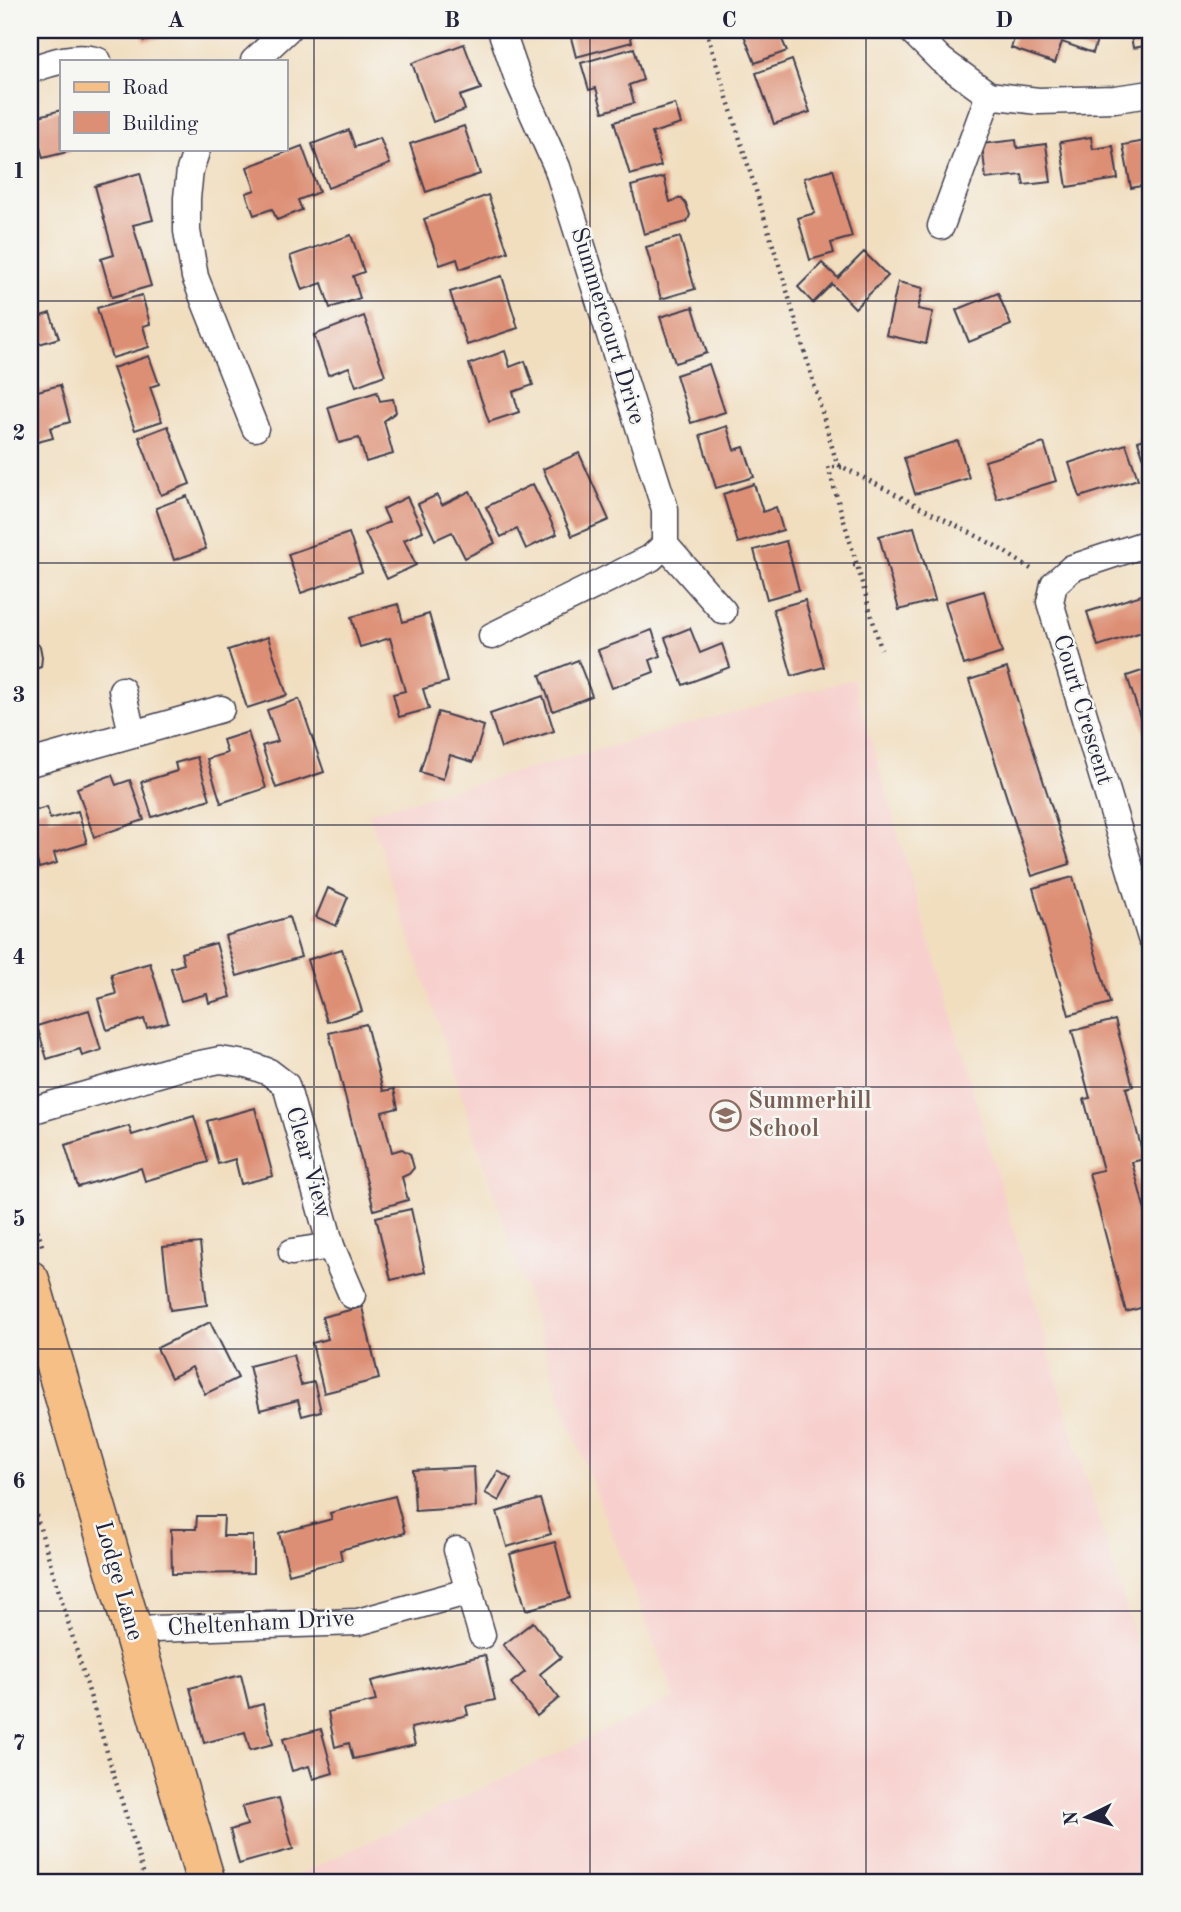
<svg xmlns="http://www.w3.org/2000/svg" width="1181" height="1912" font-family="'Old Standard TT',serif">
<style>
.built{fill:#f7d0cd}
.building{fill:#dd8f75}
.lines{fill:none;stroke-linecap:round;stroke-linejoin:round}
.street-casing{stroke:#413e4f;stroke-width:29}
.primary-casing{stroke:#413e4f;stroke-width:41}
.path{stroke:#413e4f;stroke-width:4.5;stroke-dasharray:2 5;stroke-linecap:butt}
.street{stroke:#fff;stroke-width:26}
.primary{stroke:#f5bf86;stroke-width:38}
.grid{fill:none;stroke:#22223b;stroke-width:2;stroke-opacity:0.55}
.labels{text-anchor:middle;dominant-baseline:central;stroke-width:5;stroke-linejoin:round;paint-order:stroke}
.street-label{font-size:24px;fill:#22223b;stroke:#f6f6f2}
.education-label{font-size:24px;font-weight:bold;fill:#785e54;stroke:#f6f6f2;text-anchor:start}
.neatline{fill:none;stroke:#22223b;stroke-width:2.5}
.grid-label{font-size:23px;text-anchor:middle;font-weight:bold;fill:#22223b}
</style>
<rect width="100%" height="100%" fill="#f6f6f2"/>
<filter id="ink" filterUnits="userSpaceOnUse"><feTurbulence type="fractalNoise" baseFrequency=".0143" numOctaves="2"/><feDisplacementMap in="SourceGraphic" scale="14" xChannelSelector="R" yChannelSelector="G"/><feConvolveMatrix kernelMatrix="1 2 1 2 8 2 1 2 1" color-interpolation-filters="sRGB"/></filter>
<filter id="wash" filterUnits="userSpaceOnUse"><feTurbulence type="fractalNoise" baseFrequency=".00686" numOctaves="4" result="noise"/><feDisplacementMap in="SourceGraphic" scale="28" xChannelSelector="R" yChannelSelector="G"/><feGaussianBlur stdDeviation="1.57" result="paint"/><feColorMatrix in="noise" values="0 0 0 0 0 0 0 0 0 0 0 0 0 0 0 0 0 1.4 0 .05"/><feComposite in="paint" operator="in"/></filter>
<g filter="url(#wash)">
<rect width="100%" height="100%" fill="#f1debf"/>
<polygon class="built" points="853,679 1077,1449 1151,1690 1151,1882 283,1882 675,1698 568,1419 369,813"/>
<g id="blocks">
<g class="building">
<polygon points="141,30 166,30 167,36 144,41"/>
<polygon points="569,30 629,30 632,42 576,57"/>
<polygon points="742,30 778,30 787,51 755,63"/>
<polygon points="1017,30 1100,30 1093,53 1062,42 1055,63 1011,48"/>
<polygon points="1130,30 1151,30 1151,45 1133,48"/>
<polygon points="464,44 481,89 460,96 465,110 433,122 412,63"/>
<polygon points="634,48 643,80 629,85 634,103 603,112 596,88 589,90 581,63"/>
<polygon points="792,60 810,112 774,124 756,73"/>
<polygon points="675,104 681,124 652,133 661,166 630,175 614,122"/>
<polygon points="61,110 61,149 75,150 43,158 32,118"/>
<polygon points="464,126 480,174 426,192 410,144"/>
<polygon points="349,130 355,147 380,138 390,164 328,188 312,144"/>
<polygon points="30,131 38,160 30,162"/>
<polygon points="1091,137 1093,149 1113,146 1118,179 1067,187 1060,142"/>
<polygon points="1016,140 1017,148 1046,144 1051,182 1024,185 1022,175 986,179 982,144"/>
<polygon points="1151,140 1151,184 1131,188 1123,145"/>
<polygon points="302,146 319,192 298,200 302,210 277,220 272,209 254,215 246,193 255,190 247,167"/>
<polygon points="833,169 852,237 831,243 834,253 810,260 798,218 815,213 804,178"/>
<polygon points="140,173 153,220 133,225 151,286 112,297 101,259 114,255 95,186"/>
<polygon points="664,177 670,202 681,198 686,204 690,215 687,222 644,234 631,186"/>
<polygon points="488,195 508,252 460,269 457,259 440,265 424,219"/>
<polygon points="351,235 364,272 353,276 360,298 330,308 322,283 302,290 290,256"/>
<polygon points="680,237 695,289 661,299 646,247"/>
<polygon points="864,252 888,276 855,308 832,284 813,303 798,287 822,263 838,278"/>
<polygon points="502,276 518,328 467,345 450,292"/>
<polygon points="898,282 923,288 918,309 933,312 926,344 886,335"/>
<polygon points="998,293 1011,325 969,342 956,310"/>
<polygon points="142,295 150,324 143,326 149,347 112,358 97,308"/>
<polygon points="693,307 707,353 675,363 660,317"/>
<polygon points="50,313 59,338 36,345 30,328 30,320"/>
<polygon points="364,316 385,375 356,386 349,367 328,375 314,335"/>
<polygon points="505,351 510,367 525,361 533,385 513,392 519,412 489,422 469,364"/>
<polygon points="149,356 159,384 150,387 162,421 135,430 113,368"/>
<polygon points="709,364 725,412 691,423 676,375"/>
<polygon points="60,385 70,422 50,428 53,438 30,444 30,393"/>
<polygon points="377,392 380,401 393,399 396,412 384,421 393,454 366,462 359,438 339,443 328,407"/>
<polygon points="168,426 190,484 161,495 139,437"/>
<polygon points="727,426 734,450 744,447 754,477 716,488 700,435"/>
<polygon points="1151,437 1151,473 1149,474 1138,441"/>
<polygon points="958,441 969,478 915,494 904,458"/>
<polygon points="1044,443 1056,481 997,499 985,461"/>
<polygon points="1126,444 1138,479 1080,497 1069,463"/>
<polygon points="579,453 609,520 572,536 543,469"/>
<polygon points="533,484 557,534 526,549 517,529 501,537 486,507"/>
<polygon points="754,484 763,512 776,507 783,530 738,543 723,494"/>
<polygon points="470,491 495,543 465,558 452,532 435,540 418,504 437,495 442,505"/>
<polygon points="187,496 206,549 174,560 156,508"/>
<polygon points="407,497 423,531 404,540 416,565 387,579 365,533 389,522 383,509"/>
<polygon points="914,527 935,600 899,610 879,536"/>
<polygon points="349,533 362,572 301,593 288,554"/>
<polygon points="786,541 799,590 767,599 754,550"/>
<polygon points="984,591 1002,653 964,665 945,602"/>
<polygon points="1151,592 1151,629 1098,646 1087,612"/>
<polygon points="805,600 824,667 792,676 773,609"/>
<polygon points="398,604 403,622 429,614 448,682 423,689 429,709 399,717 393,694 405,691 390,638 360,647 351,617"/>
<polygon points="690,628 700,653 722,644 730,667 683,685 665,638"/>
<polygon points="652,630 661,656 650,660 654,672 612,688 598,650"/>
<polygon points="268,637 287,695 247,708 228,650"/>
<polygon points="34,642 40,646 42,657 41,667 30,671 30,644"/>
<polygon points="578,660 592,696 553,711 540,675"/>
<polygon points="1007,668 1070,864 1032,876 969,680"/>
<polygon points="1151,668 1151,731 1145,733 1127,676"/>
<polygon points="543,696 554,731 501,748 490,714"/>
<polygon points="299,699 324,772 276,788 262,746 278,741 267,710"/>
<polygon points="438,712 484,726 473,762 450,755 443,779 420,772"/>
<polygon points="248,732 266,788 221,803 207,759 227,753 223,740"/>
<polygon points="197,757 210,799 152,817 141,782 177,771 175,763"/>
<polygon points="112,775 116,785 130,780 144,820 94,837 77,788"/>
<polygon points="47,807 50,819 78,811 87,843 54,853 57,863 39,868 30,836 30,812"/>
<polygon points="1073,877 1110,1003 1069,1015 1033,888"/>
<polygon points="328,888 348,897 336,926 316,917"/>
<polygon points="289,917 301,957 237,976 225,936"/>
<polygon points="216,943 231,997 209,1003 207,994 181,1001 171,968 184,964 181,953"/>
<polygon points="342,949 362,1011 327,1022 307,960"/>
<polygon points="150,963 168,1022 147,1028 144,1019 107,1030 98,999 116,994 111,974"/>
<polygon points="89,1010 101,1050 82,1056 80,1049 47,1059 37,1026"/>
<polygon points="1115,1020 1133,1086 1126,1088 1144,1159 1132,1162 1151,1233 1151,1305 1126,1312 1089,1173 1103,1170 1084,1099 1090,1098 1072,1031"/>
<polygon points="366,1024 383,1091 394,1089 398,1108 382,1112 392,1152 402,1149 410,1154 414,1168 409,1174 402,1177 408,1200 374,1210 329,1033"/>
<polygon points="255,1108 273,1176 241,1184 235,1159 218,1164 207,1121"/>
<polygon points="194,1116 208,1162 145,1181 141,1168 78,1187 65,1145 129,1126 132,1135"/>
<polygon points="411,1209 425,1272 391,1280 376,1217"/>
<polygon points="200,1243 207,1305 170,1310 163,1247"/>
<polygon points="362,1307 379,1379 324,1393 312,1343 328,1339 322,1317"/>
<polygon points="210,1322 238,1378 205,1394 192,1367 171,1378 157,1348"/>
<polygon points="293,1355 301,1385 314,1382 321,1411 302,1416 298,1400 260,1410 249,1366"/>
<polygon points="474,1467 476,1507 415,1511 413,1470"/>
<polygon points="498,1471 511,1479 499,1501 485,1493"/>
<polygon points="395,1496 405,1533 340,1550 342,1560 289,1574 279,1533 332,1519 330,1513"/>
<polygon points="540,1499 551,1534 507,1547 497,1512"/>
<polygon points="197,1516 224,1516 223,1536 253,1536 253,1573 172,1574 171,1529 196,1529"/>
<polygon points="555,1542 570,1598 526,1610 510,1554"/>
<polygon points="533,1622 561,1657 540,1674 559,1698 537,1716 511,1683 525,1672 503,1645"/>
<polygon points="485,1655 495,1700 466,1706 468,1715 411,1728 415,1745 353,1759 349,1743 335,1747 328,1712 376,1701 371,1681"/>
<polygon points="241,1675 249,1708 263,1704 273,1744 250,1750 245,1732 204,1743 190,1688"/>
<polygon points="321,1729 333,1773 313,1779 309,1766 292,1771 283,1739"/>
<polygon points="279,1798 293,1849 239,1864 230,1830 247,1825 242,1807"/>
</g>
</g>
</g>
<g filter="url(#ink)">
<use href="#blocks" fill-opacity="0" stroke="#413e4f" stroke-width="2"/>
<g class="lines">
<defs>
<g id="street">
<polyline points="501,30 519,82 557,167 665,509 665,545 723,611"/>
<polyline points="911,30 941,60 989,95 1038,101 1115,99 1151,94"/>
<polyline points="254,61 287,30"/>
<path d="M30,70C52,62 76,54 98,61"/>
<polyline points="197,149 190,170 187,198 187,231 195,277 255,428"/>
<polyline points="941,226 989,95"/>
<polyline points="1151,542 1072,568 1054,584 1050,602 1151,938"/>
<polyline points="492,636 651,558 665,545"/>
<polyline points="122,690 132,733"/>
<polyline points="30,763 221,709"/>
<polyline points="30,1111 175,1069 220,1060 247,1064 269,1072 286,1085 331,1246 352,1295"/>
<polyline points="292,1252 331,1246"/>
<polyline points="457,1550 482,1635"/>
<polyline points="133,1632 154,1629 358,1622 470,1591"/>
</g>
<polyline id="primary" points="30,1280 206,1882"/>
</defs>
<use href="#street" class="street-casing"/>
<use href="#primary" class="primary-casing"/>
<g class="path">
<polyline points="706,30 785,284 837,464 994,545 1034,571"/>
<polyline points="842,467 828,467 857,565"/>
<polyline points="853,565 857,565 881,649"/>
<polyline points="30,1203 43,1249"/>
<polyline points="30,1495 146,1882"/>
</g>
<use href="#street" class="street"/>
<use href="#primary" class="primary"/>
</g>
</g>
<path class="grid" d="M314,30V1882M590,30V1882M866,30V1882M30,301H1151M30,563H1151M30,825H1151M30,1087H1151M30,1349H1151M30,1611H1151"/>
<defs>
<symbol id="school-ring" viewBox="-11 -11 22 22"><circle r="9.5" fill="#f6f6f2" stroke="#8d6e63" stroke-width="1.5"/><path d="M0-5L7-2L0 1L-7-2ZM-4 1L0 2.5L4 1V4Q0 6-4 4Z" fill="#8d6e63"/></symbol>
</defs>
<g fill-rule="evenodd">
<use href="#school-ring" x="708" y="1098" width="35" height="35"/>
</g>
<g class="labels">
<g class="street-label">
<text transform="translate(607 326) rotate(73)">Summercourt Drive</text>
<text transform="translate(1082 710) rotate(73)">Court Crescent</text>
<text transform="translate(308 1163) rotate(74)">Clear View</text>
<text transform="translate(118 1581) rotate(74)">Lodge Lane</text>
<text transform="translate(261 1624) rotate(-3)">Cheltenham Drive</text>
</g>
<g class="education-label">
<text x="748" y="1102">Summerhill<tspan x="748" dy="28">School</tspan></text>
</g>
</g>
<rect width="1181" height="1912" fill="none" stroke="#f6f6f2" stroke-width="77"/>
<rect x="60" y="60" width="228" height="91" fill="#f6f6f2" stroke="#a1a1a9" stroke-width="2"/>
<rect x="74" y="82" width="35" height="10" fill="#f5bf86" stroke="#a1a1a9" stroke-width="2"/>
<text x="122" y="94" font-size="21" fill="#22223b">Road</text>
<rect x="74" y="112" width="35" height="21" fill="#dd8f75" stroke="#a1a1a9" stroke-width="2"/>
<text x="122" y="130" font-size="21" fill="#22223b">Building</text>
<g transform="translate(1087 1817) rotate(265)" stroke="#f6f6f2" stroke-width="5" paint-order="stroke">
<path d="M0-5L12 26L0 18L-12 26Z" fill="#22223b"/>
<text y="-10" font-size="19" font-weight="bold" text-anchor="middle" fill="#22223b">N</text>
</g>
<rect x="38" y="38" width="1104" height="1836" class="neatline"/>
<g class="grid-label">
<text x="176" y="27">A</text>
<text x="452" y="27">B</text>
<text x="729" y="27">C</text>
<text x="1004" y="27">D</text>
<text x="19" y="178">1</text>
<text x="19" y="440">2</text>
<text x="19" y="702">3</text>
<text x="19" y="964">4</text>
<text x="19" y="1226">5</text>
<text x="19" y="1488">6</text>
<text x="19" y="1750">7</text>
</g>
</svg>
